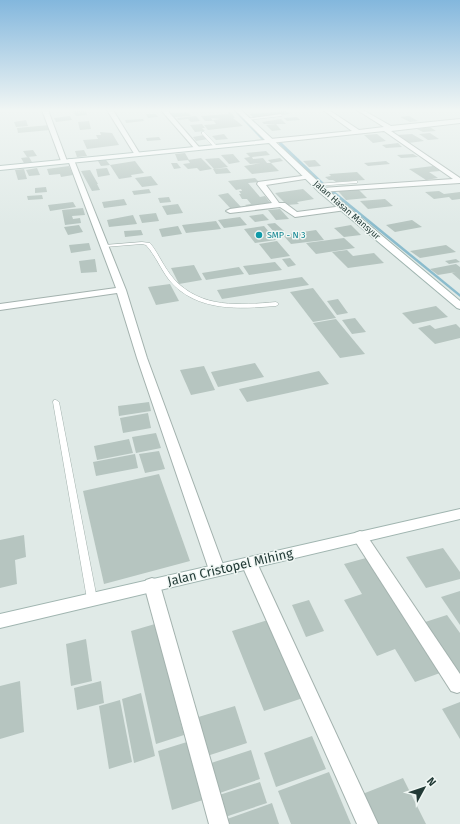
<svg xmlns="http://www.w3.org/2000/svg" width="460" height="824" font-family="'Fira Sans',sans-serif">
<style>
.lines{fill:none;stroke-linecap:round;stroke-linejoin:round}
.stream{fill:#8bbccd;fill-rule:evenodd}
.building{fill:#b6c5c0}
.lane-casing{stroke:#a3b2ae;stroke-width:1}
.street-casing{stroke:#a3b2ae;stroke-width:2}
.secondary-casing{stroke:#a0b5b0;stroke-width:2}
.lane{fill:#fff;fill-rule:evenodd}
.street{fill:#fff;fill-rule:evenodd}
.secondary{fill:#fff;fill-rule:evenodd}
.culture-dot{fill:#0f9aa8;stroke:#f0f7f4;stroke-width:1.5}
.labels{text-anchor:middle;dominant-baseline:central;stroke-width:3;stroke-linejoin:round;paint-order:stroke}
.far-street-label{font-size:9px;fill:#223a36;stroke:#f0f7f4}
.far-culture-label{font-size:9px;fill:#0d838f;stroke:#f0f7f4;text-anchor:start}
.near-street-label{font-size:13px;fill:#223a36;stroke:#f0f7f4}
</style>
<rect width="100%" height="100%" fill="#e0eae7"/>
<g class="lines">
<g class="stream">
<polygon points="233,110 235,110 264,138 264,140 262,140"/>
<polygon points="279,142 281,142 326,185 326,187 324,187 279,144"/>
<polygon points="332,191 334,191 460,294 460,297 332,193"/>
</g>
</g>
<g class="building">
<polygon points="85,110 87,115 76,116 73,111"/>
<polygon points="285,111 290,114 254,118 250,114"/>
<polygon points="187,112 191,116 174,117 170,113"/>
<polygon points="227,112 231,112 235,118 233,118 243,126 208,130 204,125 216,124 213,120 221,119 211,118 213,121 205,121 201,116 229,114"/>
<polygon points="146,114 156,114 158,117 148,118"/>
<polygon points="70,116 72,120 56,122 54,118"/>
<polygon points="196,116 200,121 191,122 188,119 178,120 177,118"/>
<polygon points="409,116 418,121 410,122 400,117"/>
<polygon points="297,117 300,120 287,121 284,118"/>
<polygon points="143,119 144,121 126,123 125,120"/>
<polygon points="281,119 286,124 264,124 262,122"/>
<polygon points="26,120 28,126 16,127 14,122"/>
<polygon points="89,121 91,129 80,130 78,122"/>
<polygon points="202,124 205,128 202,128 205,131 195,132 190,125"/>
<polygon points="276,124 281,130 272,131 266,125"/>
<polygon points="49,125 50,130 18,133 17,128"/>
<polygon points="430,127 436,131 423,132 417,129"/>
<polygon points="100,132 112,133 119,145 87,149 83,140 98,139 96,135 101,135"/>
<polygon points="430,133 439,139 428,140 419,134"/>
<polygon points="224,134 228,139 216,140 212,136"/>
<polygon points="377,134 386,141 373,143 364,135"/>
<polygon points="412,134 424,141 408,143 397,135"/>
<polygon points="204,135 208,139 196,141 193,137"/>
<polygon points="159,137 161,140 147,141 146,138"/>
<polygon points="398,143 402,147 386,148 382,145"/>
<polygon points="33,150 37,156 27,157 23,151"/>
<polygon points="84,150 87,156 77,157 75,151"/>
<polygon points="266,151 270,155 252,157 253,159 263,158 267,163 271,163 279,171 252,174 244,166 261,163 250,164 244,158 250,157 246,153"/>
<polygon points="185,153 189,160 178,161 175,154"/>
<polygon points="233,154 240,162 229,164 221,155"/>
<polygon points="413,154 418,157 401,158 397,155"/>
<polygon points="29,157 32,162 24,163 21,158"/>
<polygon points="201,158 212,169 200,171 197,168 188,169 183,164 190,163 188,160"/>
<polygon points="219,158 228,167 214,169 205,159"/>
<polygon points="280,158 283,161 271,163 268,160"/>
<polygon points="106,160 110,165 101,166 98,161"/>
<polygon points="315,160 321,166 309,167 303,161"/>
<polygon points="135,161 144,173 131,175 132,177 119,179 110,165"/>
<polygon points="386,161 390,164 368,166 364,163"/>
<polygon points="171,163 177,163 181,168 174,169"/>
<polygon points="69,166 73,175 61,177 60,174 49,175 47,169"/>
<polygon points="433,166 440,171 429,172 438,178 426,180 409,169"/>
<polygon points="37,168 40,175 29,176 26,170"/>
<polygon points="107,168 110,175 98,177 96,169"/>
<polygon points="227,168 231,173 216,174 213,169"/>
<polygon points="24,169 27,179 18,180 15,170"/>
<polygon points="90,170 98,184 97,184 100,190 92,191 81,171"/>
<polygon points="357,172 365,180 336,182 333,180 329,180 325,177 331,176 329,174"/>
<polygon points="151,176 158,185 142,187 135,178"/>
<polygon points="255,178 259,182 248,183 260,197 265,196 271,204 248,207 245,205 251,204 247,199 242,199 239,194 241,194 239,191 242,191 241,189 236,190 228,181"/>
<polygon points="46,187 47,192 35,193 35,188"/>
<polygon points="149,189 151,193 134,195 132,191"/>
<polygon points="303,189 314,199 297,202 299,204 287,205 275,193"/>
<polygon points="358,189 367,198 346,200 338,191"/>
<polygon points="439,191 444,194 460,192 460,199 452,200 449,197 434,199 425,192"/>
<polygon points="228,193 242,208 232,210 218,195"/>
<polygon points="42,195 43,199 28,200 27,196"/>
<polygon points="169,197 171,202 160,203 158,198"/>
<polygon points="124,199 127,205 104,208 102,202"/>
<polygon points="385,199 393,206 368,209 360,201"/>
<polygon points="73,202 76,207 50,211 48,205"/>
<polygon points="178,204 183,213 167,215 162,206"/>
<polygon points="83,208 85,215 72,216 73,219 80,218 81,223 65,225 62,210"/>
<polygon points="280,209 289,219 276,220 268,210"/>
<polygon points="156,213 159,221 142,223 139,215"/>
<polygon points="263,214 269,220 255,222 249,216"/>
<polygon points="133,215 137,224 109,227 107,220"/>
<polygon points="240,217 247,225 224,228 218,220"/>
<polygon points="412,220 422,227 395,232 386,225"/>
<polygon points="216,221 221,229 186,233 182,225"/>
<polygon points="275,223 284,231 275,233 267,224"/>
<polygon points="79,225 83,232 68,235 64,227"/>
<polygon points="351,225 361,235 344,237 334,228"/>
<polygon points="178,226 182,234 162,237 159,229"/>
<polygon points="264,226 276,240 255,243 244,229"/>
<polygon points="141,230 143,235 125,237 124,231"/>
<polygon points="316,230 324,240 291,244 283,235"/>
<polygon points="344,238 355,248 316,254 306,243"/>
<polygon points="277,241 290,256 271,259 259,244"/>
<polygon points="89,243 91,250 71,253 69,245"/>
<polygon points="446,245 456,252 420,258 410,251"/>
<polygon points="347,250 353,256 374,253 384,263 348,268 332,252"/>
<polygon points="290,258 296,265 288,267 282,259"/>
<polygon points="95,259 97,272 81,273 79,261"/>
<polygon points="456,259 460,262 449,264 445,261"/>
<polygon points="275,262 282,270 249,275 243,266"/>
<polygon points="456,264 460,267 460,280 452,273 456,272 438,275 430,269"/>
<polygon points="194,265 202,280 179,284 171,268"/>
<polygon points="239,267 244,274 206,280 202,273"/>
<polygon points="302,277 309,285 222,299 217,290"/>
<polygon points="170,284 179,301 156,305 148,287"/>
<polygon points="313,288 336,318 313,322 290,292"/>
<polygon points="338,299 348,313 337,315 327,301"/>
<polygon points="436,306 448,317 413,324 402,313"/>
<polygon points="355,318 366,332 352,334 342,320"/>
<polygon points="336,319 365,354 340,358 313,323"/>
<polygon points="456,324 460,328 460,338 435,344 418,328 430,325 435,329"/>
<polygon points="255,363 264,377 218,387 211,372"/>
<polygon points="204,366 215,390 191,395 180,370"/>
<polygon points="319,371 329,384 247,402 239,389"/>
<polygon points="149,402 151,411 119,416 118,406"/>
<polygon points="148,413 151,428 123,433 120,418"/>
<polygon points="156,433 161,448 136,453 132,437"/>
<polygon points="129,439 133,453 97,460 94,446"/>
<polygon points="159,451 165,469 145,473 139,454"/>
<polygon points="135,454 138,468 96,476 93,462"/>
<polygon points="159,474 190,561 104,584 83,491"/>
<polygon points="24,535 26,557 15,560 17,584 0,588 0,540"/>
<polygon points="443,548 460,572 460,579 426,588 406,557"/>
<polygon points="366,558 440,673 415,682 395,649 377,656 344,600 362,594 344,564"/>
<polygon points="460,591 460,625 441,597"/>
<polygon points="309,600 324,631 306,637 292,605"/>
<polygon points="447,615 460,633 460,682 422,623"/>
<polygon points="268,620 303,698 264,711 232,631"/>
<polygon points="155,624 184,735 156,744 131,631"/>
<polygon points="86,639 92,681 71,686 66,644"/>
<polygon points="20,681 24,732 0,739 0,686"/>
<polygon points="101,681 104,703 77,710 74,688"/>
<polygon points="141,693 155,756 134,763 122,699"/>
<polygon points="120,700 132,762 109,769 99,706"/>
<polygon points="460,702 460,739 442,709"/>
<polygon points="235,706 247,743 207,756 195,718"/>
<polygon points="312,736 326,769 276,787 264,753"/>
<polygon points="187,742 203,800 172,810 158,751"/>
<polygon points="251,750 260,779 214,795 205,765"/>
<polygon points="329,772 351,824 291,824 278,791"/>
<polygon points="403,778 426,824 374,824 360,795"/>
<polygon points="260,782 267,803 222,818 216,796"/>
<polygon points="272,803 279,824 228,824 227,819"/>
</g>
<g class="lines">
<defs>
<g id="lane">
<polygon points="281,114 282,116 248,120 246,119"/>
<polygon points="202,132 204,132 216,145 216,147 214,147 202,134"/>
<polygon points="356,181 357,181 357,183 316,186 314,185 316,184"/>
<path d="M142,242L150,243C159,254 164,268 174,279C201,309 240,305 276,302L279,304L276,306C239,309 197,312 170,281C161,270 156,256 146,245L142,244L105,247L103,246L105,245Z"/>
<polygon points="54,400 56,400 59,402 97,599 95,602 92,603 89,602 87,599 53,402"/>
</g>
<g id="street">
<polygon points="42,110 48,110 67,161 66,162 61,161"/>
<polygon points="107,110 113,110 140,154 139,155 135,155"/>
<polygon points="161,110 167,110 199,147 199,149 195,149"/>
<polygon points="323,110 329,110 359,130 384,127 357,110 363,110 391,126 460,119 460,123 391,131 460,178 460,183 319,192 319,188 322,188 453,179 384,131 270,143 267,141 270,139 352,131"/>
<polygon points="69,159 74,160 126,290 147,358 225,570 222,574 217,576 212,574 209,570 137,358 117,293 0,310 0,304 116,288 68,160"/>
<polygon points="309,175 311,176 311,178 266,185 279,203 285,203 297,212 343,206 346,206 346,210 295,217 280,207 230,213 226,211 230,209 272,203 257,184 258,182"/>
<polygon points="360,531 365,533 460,674 460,692 457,693 451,691 355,541 353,537 355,533"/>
<polygon points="249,557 254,559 257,563 378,824 357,824 241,563 244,559"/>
<polygon points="152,578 158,580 160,585 229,824 209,824 144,585 146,580"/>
</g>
<g id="secondary">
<polygon points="235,110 241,110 325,188 460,301 460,309 457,308 319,192 269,143 0,170 0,166 265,140"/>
<polygon points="460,509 460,519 0,628 0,614"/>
</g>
</defs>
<use href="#lane" class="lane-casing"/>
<use href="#street" class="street-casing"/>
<use href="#secondary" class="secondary-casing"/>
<use href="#lane" class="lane"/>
<use href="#street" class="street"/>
<use href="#secondary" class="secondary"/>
</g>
<linearGradient id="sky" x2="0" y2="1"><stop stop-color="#83b7dd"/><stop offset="0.49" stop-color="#f1f6f4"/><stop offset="1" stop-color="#f1f6f4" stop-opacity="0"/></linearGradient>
<rect width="460" height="225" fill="url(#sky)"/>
<circle class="culture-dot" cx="259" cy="235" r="4"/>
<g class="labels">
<g class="far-street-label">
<text transform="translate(347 210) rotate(41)">Jalan Hasan Mansyur</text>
</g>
<g class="far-culture-label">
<text x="267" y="235">SMP - N 3</text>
</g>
<g class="near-street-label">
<text transform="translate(230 567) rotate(-13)">Jalan Cristopel Mihing</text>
</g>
</g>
<g transform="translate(424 788) rotate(50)" stroke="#f0f7f4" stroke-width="3" paint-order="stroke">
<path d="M0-3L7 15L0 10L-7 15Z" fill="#223a36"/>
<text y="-6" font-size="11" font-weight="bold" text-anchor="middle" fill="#223a36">N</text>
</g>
</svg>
